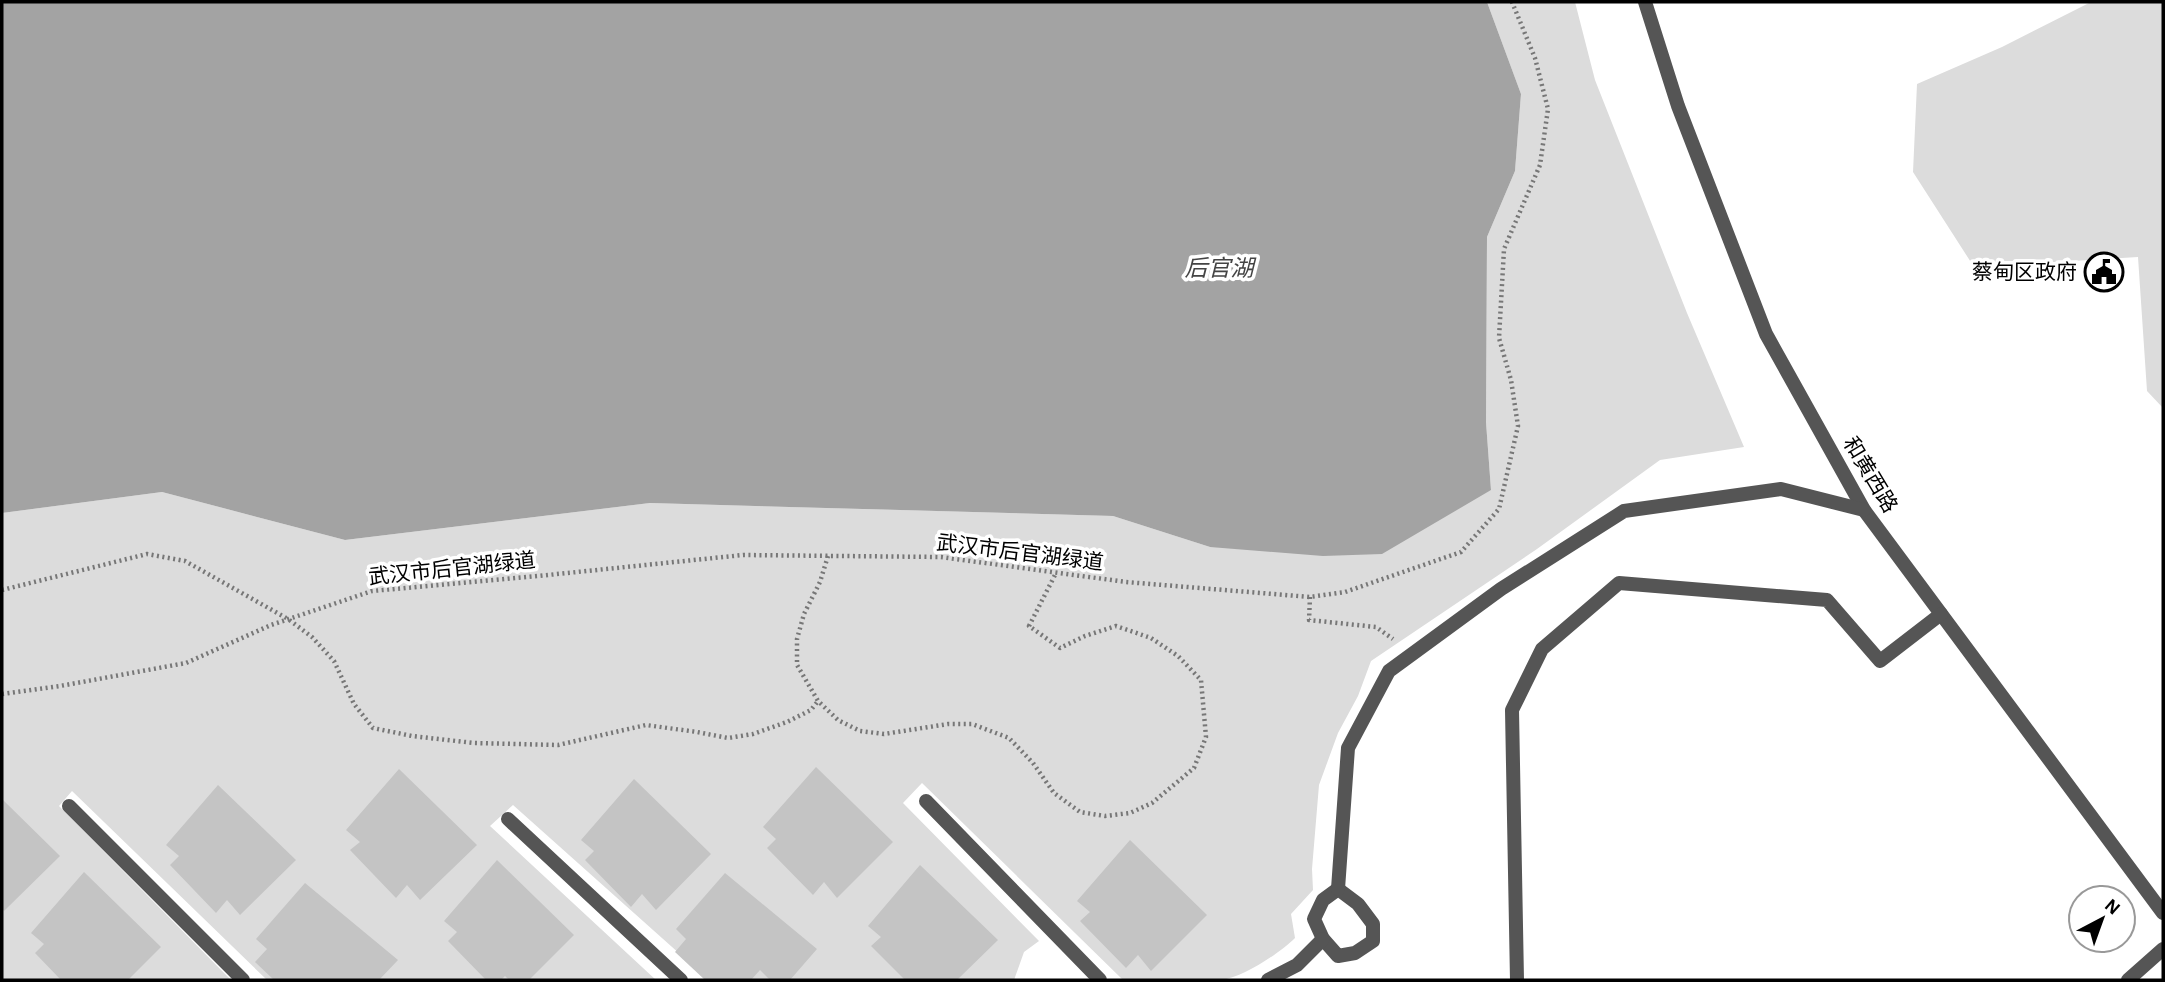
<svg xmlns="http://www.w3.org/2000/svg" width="2165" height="982" font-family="'Alegreya Sans','Noto Sans SC',sans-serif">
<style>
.green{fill:#dcdcdc}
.water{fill:#a3a3a3}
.building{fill:#c4c4c4}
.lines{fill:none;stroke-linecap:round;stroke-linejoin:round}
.path{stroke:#777;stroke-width:4.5;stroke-dasharray:2 3.5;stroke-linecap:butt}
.service{stroke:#555;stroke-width:14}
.minor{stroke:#555;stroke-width:14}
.labels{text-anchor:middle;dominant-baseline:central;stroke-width:7;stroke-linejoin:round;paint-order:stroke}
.poi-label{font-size:21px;fill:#000;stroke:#fff;text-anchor:end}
.street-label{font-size:21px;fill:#000;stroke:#fff}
.water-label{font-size:23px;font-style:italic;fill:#444;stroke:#fff}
</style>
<rect width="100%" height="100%" fill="#fff"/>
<g class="green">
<path d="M1487,2H1575L1595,80L1687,313L1744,447L1660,460L1537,549L1371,661L1358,696L1338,733L1319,785L1312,869L1313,890L1291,914L1295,938C1280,953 1242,978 1221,980C1189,982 1155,980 1123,980L922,783L903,803L1039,941L1024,952L1014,980H709L513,805L490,826L656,980H267L72,791L59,806L231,980H2V513L162,492L345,540L650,503L1113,516L1210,547L1491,490L1486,422L1487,237L1515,171L1521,94Z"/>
<polygon points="2091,2 2163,2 2163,408 2147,391 2138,257 1974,267 1913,172 1917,84 2002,47"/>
</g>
<polygon class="water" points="2,2 1487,2 1521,94 1515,171 1487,237 1486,422 1491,490 1382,554 1323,556 1210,547 1113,516 650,503 345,540 162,492 2,513"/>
<g class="building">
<polygon points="816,767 893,842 837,898 824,882 813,895 767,848 776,839 763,827"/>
<polygon points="399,769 477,845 420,900 407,885 396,898 350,850 360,842 346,830"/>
<polygon points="634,779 711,854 656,910 642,894 631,907 585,860 594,851 581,840"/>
<polygon points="218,785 296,860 240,915 227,900 216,913 170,865 179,856 166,845"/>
<polygon points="2,799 60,856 4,911 2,908"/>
<polygon points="1130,840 1207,915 1151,971 1138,955 1126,968 1080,921 1090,912 1077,901"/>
<polygon points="497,860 574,935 529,980 509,980 505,976 501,980 486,980 448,941 457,932 444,921"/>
<polygon points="920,865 998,940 957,980 905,980 871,946 881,937 868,926"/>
<polygon points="84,872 161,947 128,980 61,980 35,953 44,944 31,933"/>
<polygon points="725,873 817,949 790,980 770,980 760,970 751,980 705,980 675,952 686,939 676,929"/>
<polygon points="305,883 398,960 379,980 274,980 255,962 267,949 256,939"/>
</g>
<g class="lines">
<g class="path">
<polyline points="828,556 820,582 804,614 797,639 797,665 818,701 838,720 860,731 884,734 948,724 972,724 1009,738 1033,763 1054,793 1080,812 1105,816 1130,813 1152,803 1194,768 1206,737 1201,680 1178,656 1151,638 1116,626 1085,636 1060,648 1029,626 1056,573"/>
<polyline points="2,590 147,554 185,561 288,619 312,637 334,661 354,704 373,728 412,736 474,743 558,745 646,725 697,732 728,738 753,734 787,722 811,710 818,701"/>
<polyline points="1310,597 1309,620 1376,627 1393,639"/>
<polyline points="2,694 60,686 186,663 271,625 372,591 538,576 743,555 941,557 1126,582 1310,597 1345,592 1461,552 1499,509 1518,426 1511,380 1499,338 1504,249 1540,165 1548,109 1535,58 1512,2"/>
</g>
<g class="service">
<polyline points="926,801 1100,980"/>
<polyline points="69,806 243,980"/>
<polyline points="508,819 681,980"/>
<polygon points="1338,889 1358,904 1373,924 1373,941 1355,953 1338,956 1323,939 1314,919 1323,900"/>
<polyline points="1268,980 1297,965 1323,939"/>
</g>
<g class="minor">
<polyline points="1645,2 1678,106 1766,334 1864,510 2163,913"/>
<polyline points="1338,889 1348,748 1389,671 1501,589 1624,511 1781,489 1864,510"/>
<polyline points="1517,980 1512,710 1542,649 1619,583 1827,600 1880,661 1941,614"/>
<polyline points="2128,980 2163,949"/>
</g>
</g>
<defs>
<symbol id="civic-ring" viewBox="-11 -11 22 22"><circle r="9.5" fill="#fff" stroke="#000" stroke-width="1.5"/><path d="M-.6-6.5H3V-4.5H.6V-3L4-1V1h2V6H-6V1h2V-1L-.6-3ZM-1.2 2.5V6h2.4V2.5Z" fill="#000"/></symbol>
</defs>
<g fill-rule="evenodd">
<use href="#civic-ring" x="2082" y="250" width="44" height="44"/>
</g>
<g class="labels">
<g class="poi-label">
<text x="2077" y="272">蔡甸区政府</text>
</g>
<g class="street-label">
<text transform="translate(1870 475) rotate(59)">和黄西路</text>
<text transform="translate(1020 553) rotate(7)">武汉市后官湖绿道</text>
<text transform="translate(452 569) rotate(-6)">武汉市后官湖绿道</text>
</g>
<g class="water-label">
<text x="1219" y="269">后官湖</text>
</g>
</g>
<rect width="2165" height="982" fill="none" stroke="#000000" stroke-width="7"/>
<g transform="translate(2102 919) rotate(41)"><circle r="33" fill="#ffffff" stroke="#999999" stroke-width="2"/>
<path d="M0-5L12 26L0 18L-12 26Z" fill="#000000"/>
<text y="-10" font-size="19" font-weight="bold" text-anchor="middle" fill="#000000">N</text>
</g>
</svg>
